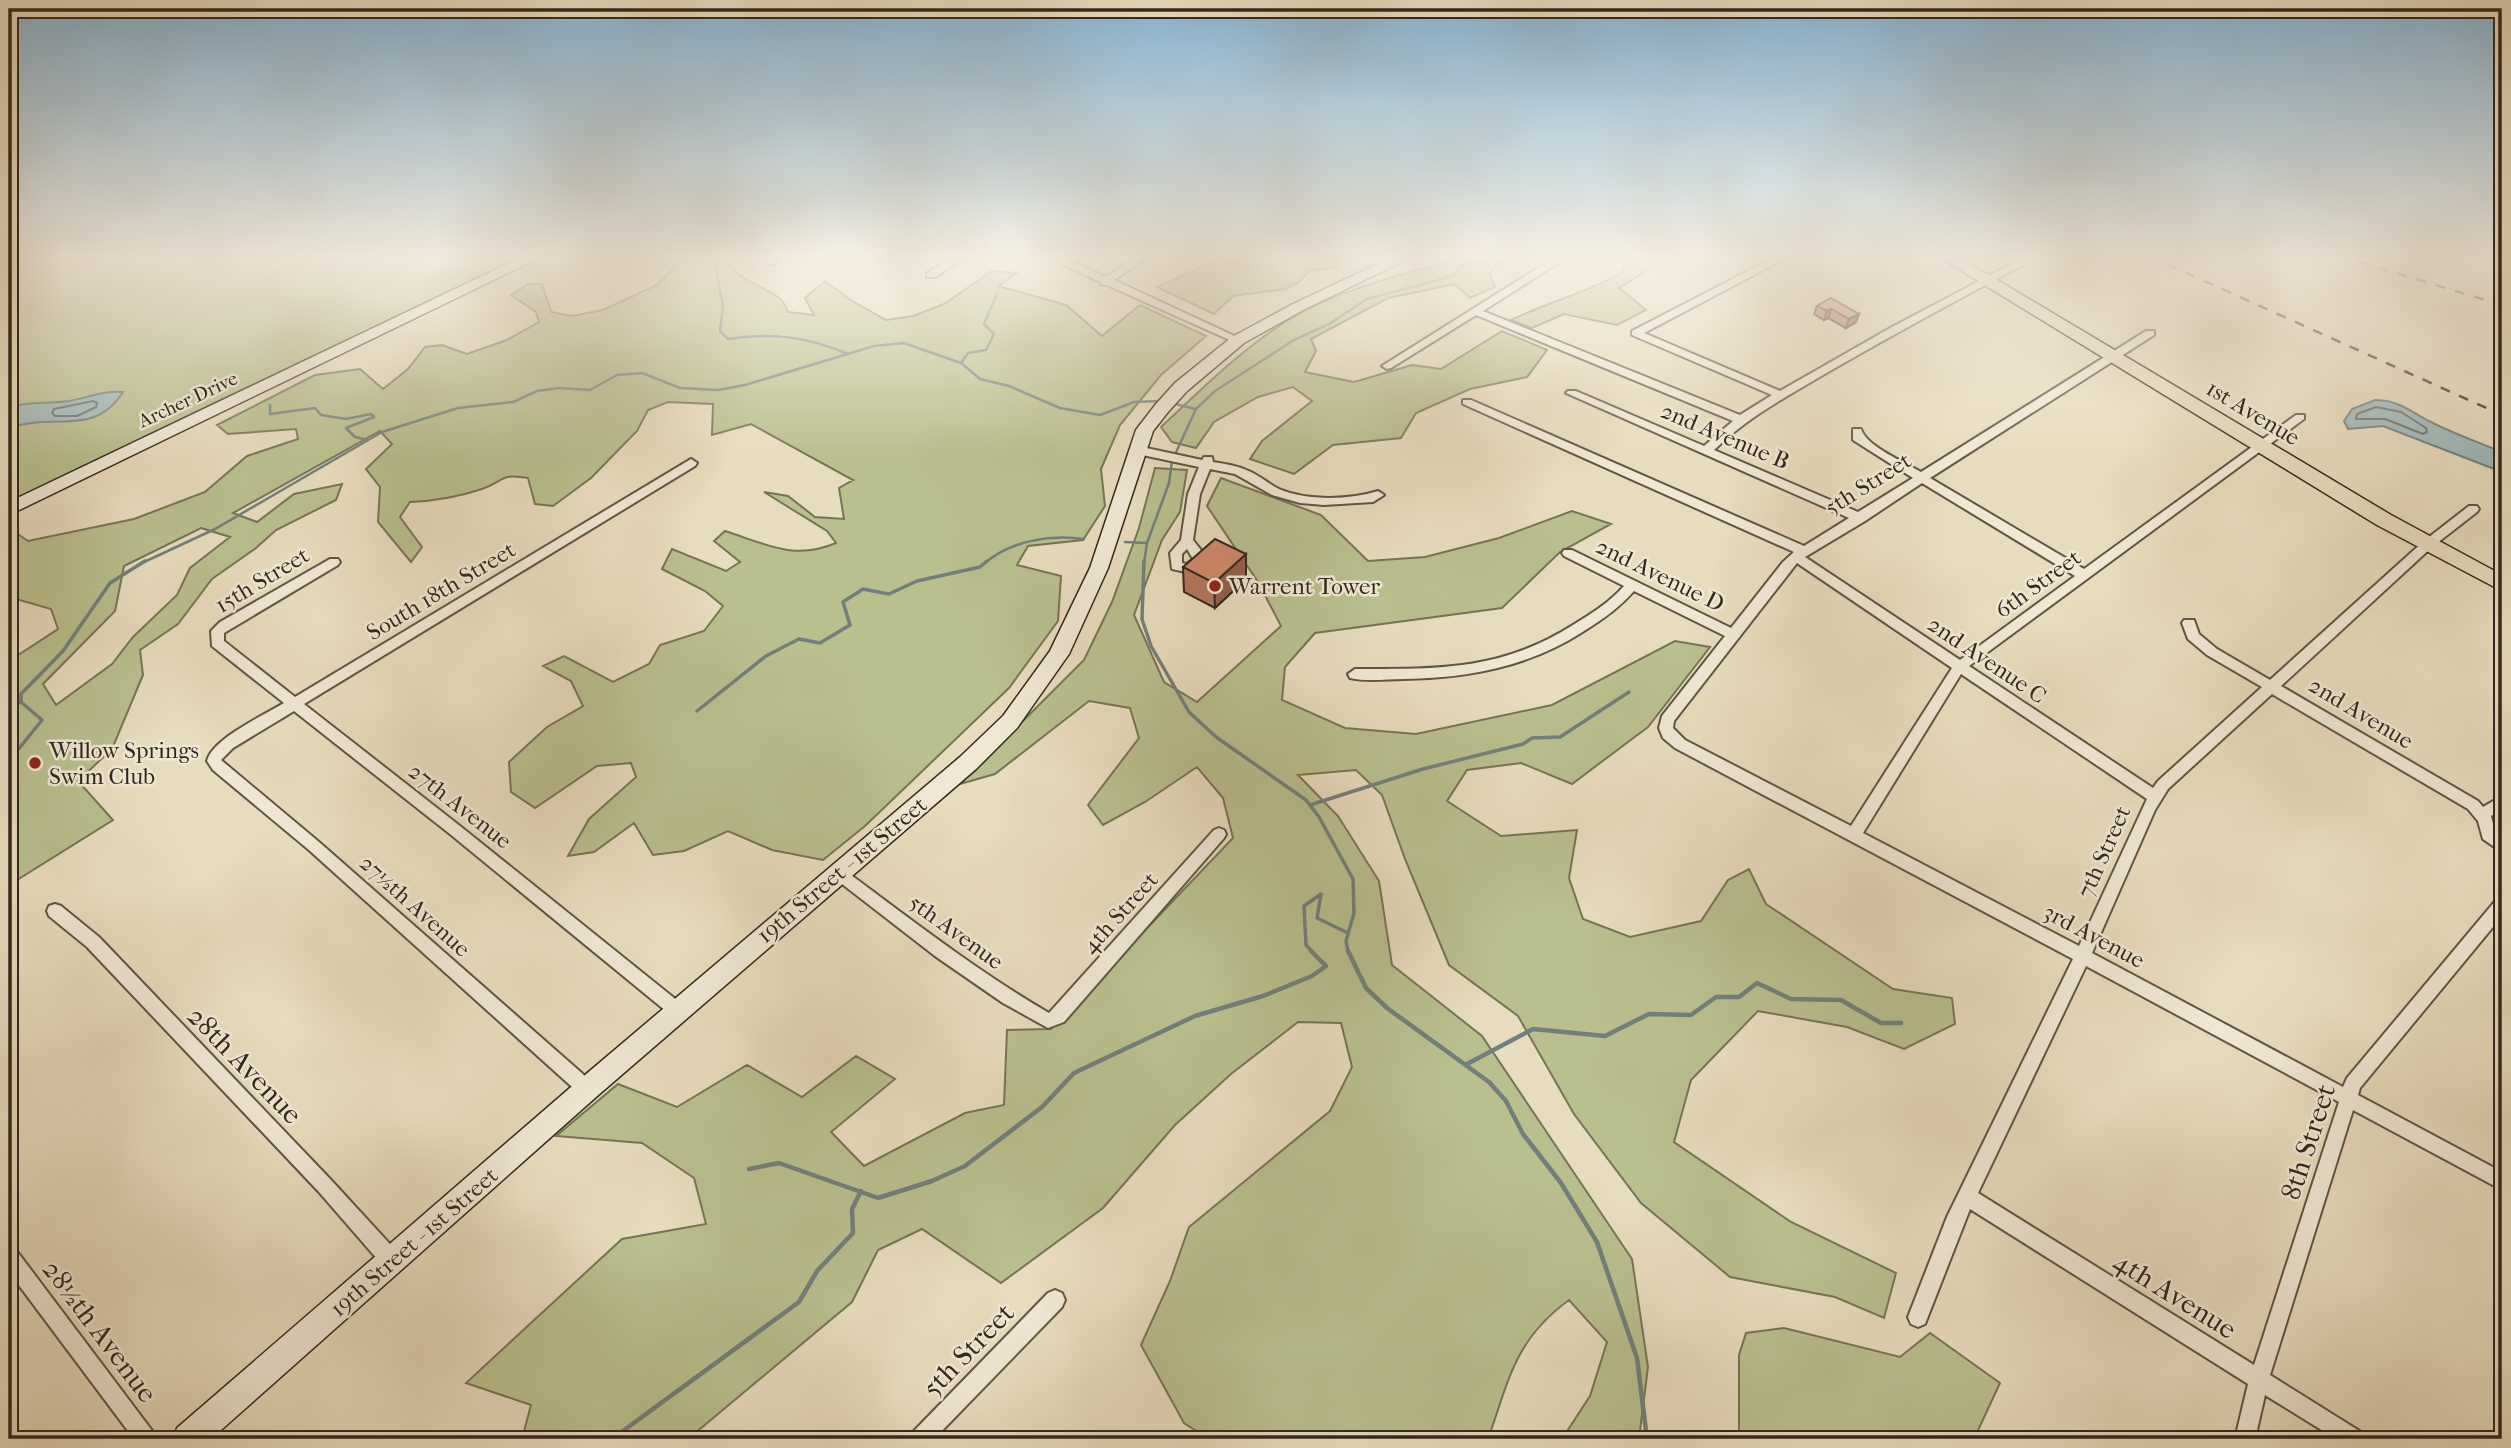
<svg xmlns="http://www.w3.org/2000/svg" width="2511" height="1448" font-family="'IM FELL French Canon',serif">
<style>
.green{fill:#babf8e;stroke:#767456;stroke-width:2;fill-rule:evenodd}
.water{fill:#9cb9bc;stroke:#727f7c;stroke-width:2}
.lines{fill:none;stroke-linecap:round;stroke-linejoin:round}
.shore{stroke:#67706c;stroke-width:2}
.stream-far2{stroke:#727f7c;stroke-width:2.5}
.stream-far1{stroke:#727f7c;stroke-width:3.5}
.stream{stroke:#727f7c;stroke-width:4.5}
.street-casing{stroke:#605545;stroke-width:4}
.secondary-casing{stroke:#32281d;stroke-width:3}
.primary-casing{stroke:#32281d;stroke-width:3}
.street{fill:#f0e8d5;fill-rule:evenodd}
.secondary{fill:#f0e8d5;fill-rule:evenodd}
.primary{fill:#e8dcbe;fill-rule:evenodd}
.rail{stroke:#32281d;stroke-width:2.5;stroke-dasharray:10 10;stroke-linecap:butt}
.wall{fill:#b3765d;stroke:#32281d;stroke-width:2}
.shaded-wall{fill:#92604c;stroke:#32281d;stroke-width:2}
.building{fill:#d0896c;stroke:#32281d;stroke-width:2}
.poi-dot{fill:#8f2418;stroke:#f0e8d5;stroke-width:2.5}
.labels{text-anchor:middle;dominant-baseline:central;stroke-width:5;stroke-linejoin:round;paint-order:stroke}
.far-street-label{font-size:19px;fill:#32281d;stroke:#f0e8d5}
.street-label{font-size:23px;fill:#32281d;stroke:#f0e8d5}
.poi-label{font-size:23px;fill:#32281d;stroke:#f0e8d5;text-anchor:start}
.near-street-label{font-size:28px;fill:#32281d;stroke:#f0e8d5}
</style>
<rect width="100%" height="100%" fill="#e8dcbe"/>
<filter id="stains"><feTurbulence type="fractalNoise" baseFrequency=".00286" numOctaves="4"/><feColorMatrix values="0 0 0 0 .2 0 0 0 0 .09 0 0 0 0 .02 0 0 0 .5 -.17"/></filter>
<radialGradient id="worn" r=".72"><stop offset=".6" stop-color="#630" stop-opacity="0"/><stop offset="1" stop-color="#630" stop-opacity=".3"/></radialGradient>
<g class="green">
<polygon points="9,256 525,256 9,503"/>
<path d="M676,256H725C736,282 760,283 779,298C784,301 786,308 788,312L814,315L805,298L825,281L849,299L886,320L913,316L944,304L992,271L1017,273L998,286L1066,305L1102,336L1140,305L1206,336L1161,375L1120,425L1101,469L1105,506L1083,540L1028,546L1017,565L1061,576L1058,621L1009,688L865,826L823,860L772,850L728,831L684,851L653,855L634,823L594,852L568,856L589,819L636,777L631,763L597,766L535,808L511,792L509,762L547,727L583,706L571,681L543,666L564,656L613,682L649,664L660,645L704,631L723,606L705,591L662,569L672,549L726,571L740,562L714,541L725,531C766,544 794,561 836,543L827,531L764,492L788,496L815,517L844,519L839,488L853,480L751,424L712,435L713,404L668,402L648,410L637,431L591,478L553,506L535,504L528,478C500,473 505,481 482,489C458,497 434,501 410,502L400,517L422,547L411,562L378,522L380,487L366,469L392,444L380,431L233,513L257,522L294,494L342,484L336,500L276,530L256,548L212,579L178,624L140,650L143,675L112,749L78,781L113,820L9,885V661L58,629L51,609L9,597V528L28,541L134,519L205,492L247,456L298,439L296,429L228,434L217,425L315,375L360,369L383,389L408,369L425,347L442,345L467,354L507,340L539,322L536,312L511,295L528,284H542L551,312L572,316L603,310L657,285L673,269ZM201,528L230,537L190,568L177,595L133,637L112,664L56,705L43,684L115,611L124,566Z"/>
<polygon points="1215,256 1341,256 1337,267 1309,271 1299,282 1286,289 1233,296 1214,314 1157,287 1211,263"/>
<path d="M1455,256H1504L1490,274L1495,287L1470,298L1455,284L1388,298L1311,339L1316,351L1305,372L1354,382L1412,365L1441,369L1502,331L1547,350L1527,377L1470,389L1416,413L1401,438L1333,445L1294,474L1250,459L1262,441L1312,401L1293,387L1258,397L1214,422L1196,448L1172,442L1161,427C1205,386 1248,342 1302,312C1348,288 1399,275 1449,262Z"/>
<path d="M1626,256H1666L1652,263L1654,266L1619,288L1646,310L1617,325L1564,314L1532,328L1511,320C1548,302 1587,293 1623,272Z"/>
<path d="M1155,468L1187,470L1180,512L1162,540L1134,615L1164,682L1197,702L1281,626L1258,582L1207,506L1221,478L1321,515L1368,561L1425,557L1499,538L1572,511L1611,524L1560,552L1502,608L1315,633L1285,667L1282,700L1345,728L1416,734L1552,705L1675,641L1710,647L1648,727L1572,784L1521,763L1467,770L1447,801L1501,836L1577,830L1569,878L1583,919L1630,937L1701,921L1728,880L1749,869L1766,904L1893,989L1952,998L1955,1024L1904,1049L1847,1027L1758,1011L1691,1080L1674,1142L1791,1222L1896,1273L1884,1318L1835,1297L1730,1277L1641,1203L1574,1114L1518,1016L1449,965L1405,859L1382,795L1356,770L1298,775L1338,816L1379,881L1392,965L1482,1036L1632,1259L1648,1367L1639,1439H1562L1590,1396L1607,1342L1569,1300C1515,1339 1509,1380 1488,1439H1209L1184,1423L1141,1345L1170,1281L1189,1227L1330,1111L1352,1067L1341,1023L1298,1022L1231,1074L1175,1125L1103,1208L1001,1283L922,1229L878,1250L852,1302L688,1439H522L531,1405L466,1383L622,1239L706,1224L694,1178L642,1143L556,1136L618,1084L677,1107L747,1065L802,1097L856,1056L895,1079L831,1132L864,1166L965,1113L1004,1105L1007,1030L1051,1029L1233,838L1223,798L1197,767L1145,802L1103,825L1088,805L1139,738L1130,708L1089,701L995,774L960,784L1084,660L1112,602L1139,528Z"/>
<polygon points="1784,1328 1900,1357 1930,1333 2000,1383 1974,1439 1739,1439 1739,1355 1746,1333"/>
</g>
<g class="water">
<path d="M123,392C102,425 76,421 41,422C31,423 19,425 9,427V407C29,401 48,404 69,401C87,398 104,390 123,392Z"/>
<path d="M2375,400C2399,400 2411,412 2431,422C2452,433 2475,441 2497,450L2502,453V472L2383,426L2348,429L2344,421L2352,409Z"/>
</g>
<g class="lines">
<g class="shore">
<polygon points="93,401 97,403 96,407 77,416 55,416 52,413 54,409"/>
<polygon points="2376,407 2401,412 2426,428 2427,432 2423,434 2385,419 2356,419 2357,414"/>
</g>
<g class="stream-far2">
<path d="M713,256L723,306L720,331L728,339C771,332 806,337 846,353"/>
<polyline points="961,363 968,353 986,350 994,334 984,324 997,294"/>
<polyline points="1172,403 1195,409"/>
<polyline points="270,405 270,414 315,408 321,415 346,419 371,414 374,417 346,428 355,437 368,440"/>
<polyline points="1125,542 1147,543"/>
<polyline points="142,563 215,529 382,432 458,408 513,402 537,391 559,388 590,390 617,375 642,373 680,388 718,390 745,385 874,346 904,343 961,363 980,379 1009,386 1060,408 1100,415 1134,402 1161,401"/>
<path d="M985,563C1011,541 1050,534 1084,539"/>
<polyline points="1144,563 1147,543 1169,483 1172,461 1196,409 1215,391 1294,340 1329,324 1367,299 1453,276 1471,256"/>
</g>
<g class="stream-far1">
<polyline points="1144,561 1142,619 1151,646 1189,712 1216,737 1306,800 1319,817 1353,879 1354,913 1346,941 1348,952"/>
<polyline points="9,706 21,702"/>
<polyline points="697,711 766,656 799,639 820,643 850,625 843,602 863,589 889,594 917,581 980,567 987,561"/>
<polyline points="9,761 42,720 21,702 21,694 63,651 110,583 145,561"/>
<polyline points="1310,805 1423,769 1523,744 1532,738 1560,737 1629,692"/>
<polyline points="1313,952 1306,945 1304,906 1321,894 1317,918 1348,933"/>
</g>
<g class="stream">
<polyline points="1348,951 1366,988 1387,1008 1489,1082 1506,1101 1523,1134 1561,1183 1597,1242 1637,1358 1647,1439"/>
<polyline points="1467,1064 1533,1029 1605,1036 1649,1014 1691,1015 1716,997 1739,997 1757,983 1791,999 1841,1000 1881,1023 1901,1023"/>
<polyline points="749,1169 779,1163 878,1198 932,1181 965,1166 1042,1107 1074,1073 1195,1016 1263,996 1312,976 1326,966 1311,951"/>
<polyline points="612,1439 799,1302 817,1271 853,1233 852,1209 861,1191"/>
</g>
<defs>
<g id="street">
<polygon points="772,256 784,256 774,264 766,264 766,260"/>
<polygon points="955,256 967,256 935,277 927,277 927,273"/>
<polygon points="1047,256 1061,256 1106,277 1137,256 1149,256 1114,280 1243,340 1238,343 1234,342 1107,285 1101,284 1100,282"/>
<path d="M1557,256H1569L1483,311L1740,415L1772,395L1632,335V331L1777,256H1790L1644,333L1780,391L1892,327L2023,258H2029V262C1962,297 1894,334 1828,372C1788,396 1747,417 1714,450L1858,512L1913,478L1853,440V429H1861C1866,446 1904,462 1921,472L2146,331H2154V335L1930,478L2084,569L2296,415H2304V419L1969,666L2153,788L2158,781L2262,687L2207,655L2188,639L2182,623L2184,620H2194L2199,634L2217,649L2270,680L2424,541L2469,506H2477L2479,509L2477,512L2432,547L2281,686L2478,801L2483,807L2502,796V809L2491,816L2495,832L2502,838V852L2483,839L2478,821L2468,809L2272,694L2168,789L2155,810L2092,953L2343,1087L2347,1078L2496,900L2502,899V916L2360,1088L2358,1095L2502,1172V1190L2353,1110L2270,1375L2361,1432L2364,1439H2336L2265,1395L2255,1439H2235L2248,1384L1970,1209L1925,1324L1918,1327L1911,1324L1908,1317L1947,1217L2073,959L1675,748L1663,738L1659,728L1662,716L1725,636L1634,591C1620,607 1602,620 1584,631C1528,667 1469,678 1404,679C1387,679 1367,682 1350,678L1348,674L1355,669C1437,669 1501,671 1573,625C1591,614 1610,602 1624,586L1564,556L1562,553L1564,550H1572L1731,628L1783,562L1794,552L1463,404V400H1471L1804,546L1849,518L1566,393L1568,391H1576L1704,446L1733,421L1476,315L1391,368L1387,369L1382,366ZM1922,483L2075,576L1960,660L1805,557L1865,521ZM1797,563L1952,668L1851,826L1685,740L1673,728L1674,721ZM1961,674L2147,799L2079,946L1863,833ZM2086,966L2339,1102L2254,1365L1978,1193Z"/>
<path d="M1137,446L1202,460L1204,457H1212L1213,462C1226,464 1239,466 1251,472C1261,477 1269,484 1279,489C1307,501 1350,500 1378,491L1384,495L1373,502L1324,505L1300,503L1272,495L1235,474L1210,469L1200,494L1193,540L1204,554L1205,560C1195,574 1188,573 1172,569L1170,553L1181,540L1188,494L1199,467L1133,453V447ZM1187,549L1193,559L1187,564L1182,563V554Z"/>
<path d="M691,459L697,463L695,466L304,704L460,826L684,1006L686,1011L684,1016L678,1018L672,1016L450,834L294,711L233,748L221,760L319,842L593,1083L596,1089L593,1095L587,1097L581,1095L309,850L213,770L207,761C212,739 264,715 284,703L212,646L211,631L220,622L330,559H338L340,562L338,565L224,633V641L295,697Z"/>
<path d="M1219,828L1224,830L1226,834L1224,838L1064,1022L1048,1028L1003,1003L935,956L833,877L830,873L833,869L838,867L843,869C910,919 977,971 1049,1013L1214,830Z"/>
<polygon points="55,904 61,906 99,937 331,1180 399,1254 401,1261 399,1268 392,1270 385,1268 319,1192 87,947 49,916 47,911 49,906"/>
<polygon points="9,1248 16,1250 153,1432 156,1439 134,1439 9,1272"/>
<polygon points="1055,1290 1062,1293 1065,1300 1062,1307 934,1439 910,1439 913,1432 1048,1293"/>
</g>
<g id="secondary">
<polygon points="524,256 543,256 9,515 9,502"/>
<polygon points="1394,256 1414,256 1303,310 1244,343 1187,391 1168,412 1153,431 1108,568 1069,654 1017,728 976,769 596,1097 211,1439 173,1439 177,1428 578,1081 960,757 1003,716 1050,651 1090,568 1136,430 1156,404 1175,383 1232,337 1293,304"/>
</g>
<polygon id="primary" points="1937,256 1957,256 2391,515 2502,575 2502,591 2377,525"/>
</defs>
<use href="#street" class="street-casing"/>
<use href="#secondary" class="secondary-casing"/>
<use href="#primary" class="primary-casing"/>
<use href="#street" class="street"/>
<use href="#secondary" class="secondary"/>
<use href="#primary" class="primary"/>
<g class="rail">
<polyline points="2149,256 2502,415"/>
<polyline points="2340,256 2502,305"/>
</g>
</g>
<g class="wall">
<polygon points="1831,298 1856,322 1846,328 1828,318 1824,320 1814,314 1817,306"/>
<polygon points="1183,567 1246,579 1215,608 1184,592"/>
</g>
<g class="shaded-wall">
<polygon points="1831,309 1828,318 1824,320 1827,311"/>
<polygon points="1859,314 1856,322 1846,328 1849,319"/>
<polygon points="1246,554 1246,579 1215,608 1214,583"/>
</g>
<g class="building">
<polygon points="1831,298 1859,314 1849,319 1831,309 1827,311 1817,306"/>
<polygon points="1215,539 1246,554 1214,583 1183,567"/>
</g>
<linearGradient id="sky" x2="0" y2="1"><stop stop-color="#89b6d6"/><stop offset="0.56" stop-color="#f5efe2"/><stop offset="1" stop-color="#f5efe2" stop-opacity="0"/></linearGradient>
<rect width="2511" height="459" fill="url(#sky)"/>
<g class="poi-dot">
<circle cx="1215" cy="586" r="7"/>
<circle cx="35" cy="763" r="7"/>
</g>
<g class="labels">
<g class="far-street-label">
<text transform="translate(188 400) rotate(-25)">Archer Drive</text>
</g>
<g class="street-label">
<text transform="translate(2253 413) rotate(31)">1st Avenue</text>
<text transform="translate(1725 436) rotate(23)">2nd Avenue B</text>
<text transform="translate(1868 484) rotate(-32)">5th Street</text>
<text transform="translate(1660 575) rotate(26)">2nd Avenue D</text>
<text transform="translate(262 580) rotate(-31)">15th Street</text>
<text transform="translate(2038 584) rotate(-36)">6th Street</text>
<text transform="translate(441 591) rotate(-31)">South 18th Street</text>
<text transform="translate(1987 660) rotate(34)">2nd Avenue C</text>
<text transform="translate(2361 713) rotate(31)">2nd Avenue</text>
<text transform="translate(460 806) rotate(38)">27th Avenue</text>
<text transform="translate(2104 852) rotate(-66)">7th Street</text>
<text transform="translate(842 870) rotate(-40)">19th Street - 1st Street</text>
<text transform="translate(415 906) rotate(42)">27½th Avenue</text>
<text transform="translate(1120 913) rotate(-48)">4th Street</text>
<text transform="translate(956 932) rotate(36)">5th Avenue</text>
<text transform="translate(2094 936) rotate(28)">3rd Avenue</text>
<text transform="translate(414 1242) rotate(-41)">19th Street - 1st Street</text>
</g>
<g class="poi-label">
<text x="1229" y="586">Warrent Tower</text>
<text x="49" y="750">Willow Springs<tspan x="49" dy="26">Swim Club</tspan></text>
</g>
<g class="near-street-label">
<text transform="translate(245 1065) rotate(46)">28th Avenue</text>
<text transform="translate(2308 1142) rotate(-72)">8th Street</text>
<text transform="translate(2175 1295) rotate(32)">4th Avenue</text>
<text transform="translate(100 1331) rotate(53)">28½th Avenue</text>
<text transform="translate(968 1350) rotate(-46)">5th Street</text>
</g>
</g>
<rect width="2511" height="1448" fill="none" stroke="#e8dcbe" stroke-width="35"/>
<rect x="10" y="10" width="2490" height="1427" fill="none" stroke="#32281d" stroke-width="3.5"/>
<rect x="18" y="18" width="2476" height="1413" fill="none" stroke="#32281d" stroke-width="2"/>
<rect width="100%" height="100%" filter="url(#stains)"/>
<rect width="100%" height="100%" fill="url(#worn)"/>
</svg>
